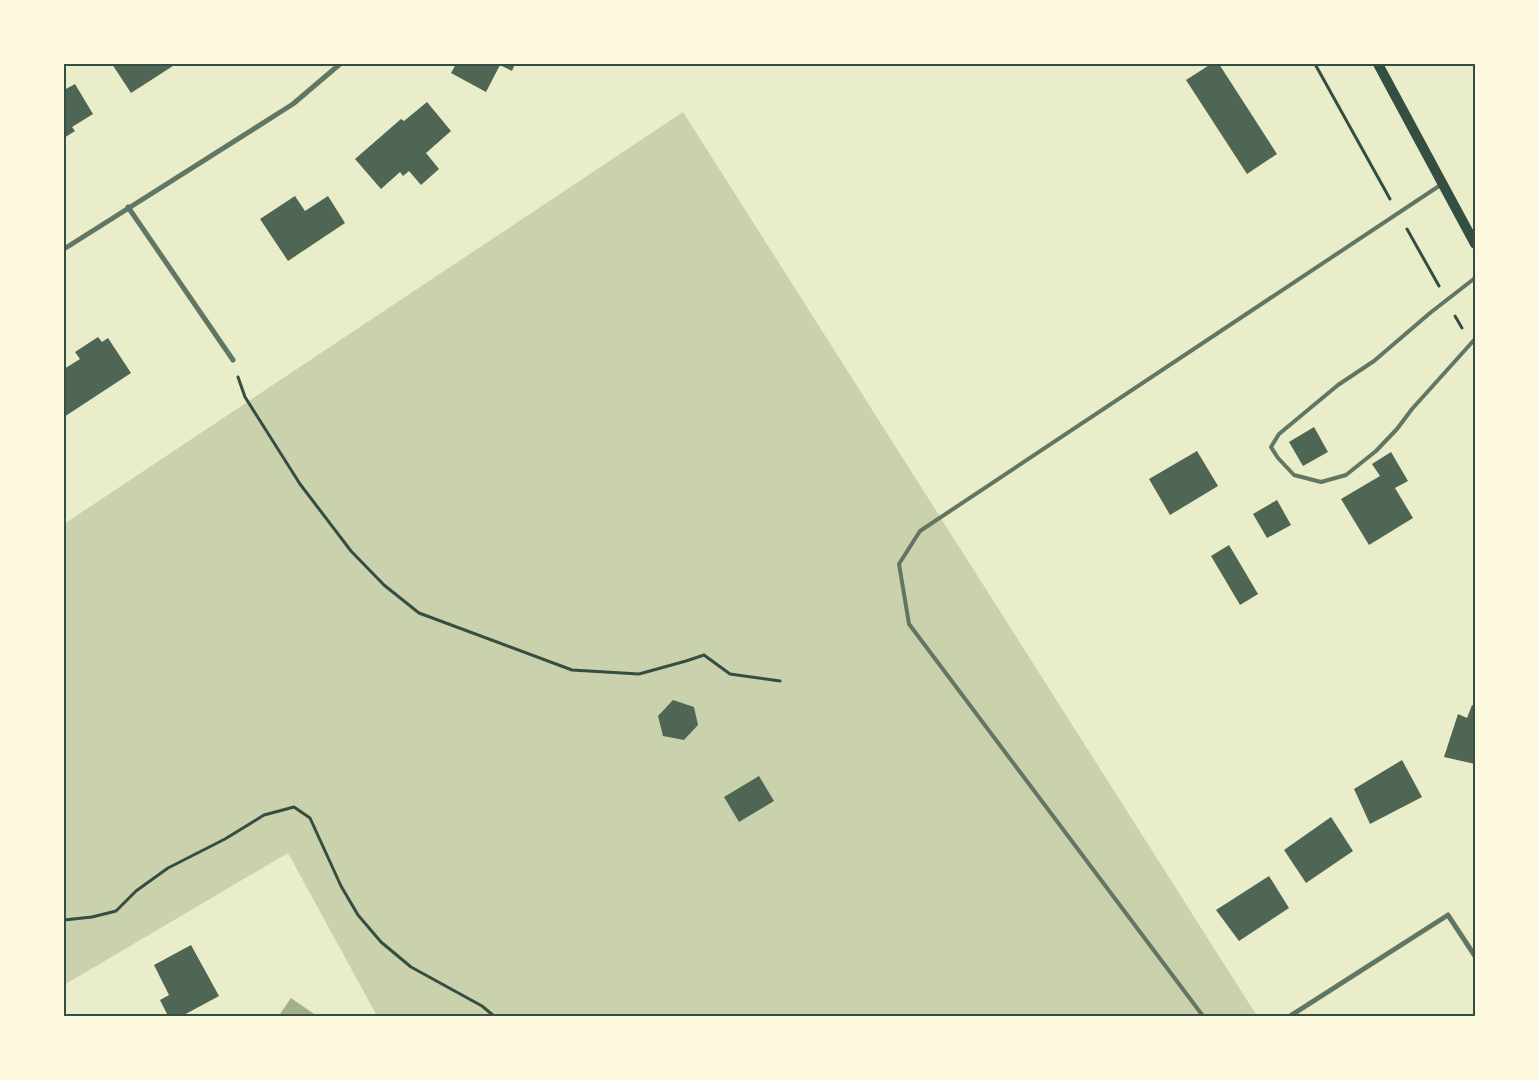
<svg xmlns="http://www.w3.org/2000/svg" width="1539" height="1080" font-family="Mulish,sans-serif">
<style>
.green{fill:#cad2ad}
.water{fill:#a3b18a}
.building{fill:#4f6655}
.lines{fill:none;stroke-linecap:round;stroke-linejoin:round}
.path{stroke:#344e41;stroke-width:3}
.service{stroke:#617663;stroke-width:4}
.minor{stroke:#617663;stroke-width:5}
.secondary{stroke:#344e41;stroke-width:10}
.neatline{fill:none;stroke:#344e41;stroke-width:2}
</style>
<rect width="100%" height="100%" fill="#e9edc9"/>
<polygon class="green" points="683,112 1257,1016 377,1016 288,853 64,985 64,524"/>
<polygon class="water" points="291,998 317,1016 283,1016 280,1014"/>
<g class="building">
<polygon points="112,64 176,64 131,93"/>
<polygon points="456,64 515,64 512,71 500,65 486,92 451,73"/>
<polygon points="1211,64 1219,64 1277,154 1247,174 1186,80"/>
<polygon points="75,84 93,114 72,127 75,131 64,138 64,90"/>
<polygon points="427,102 451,131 426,153 439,169 421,185 409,171 403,176 400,172 381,189 355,159 401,119 404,121"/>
<polygon points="295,196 305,211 328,196 345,223 288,261 260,219"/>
<polygon points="98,337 102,342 108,338 131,373 64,417 64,369 80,359 75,352"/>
<polygon points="1314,427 1328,452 1303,466 1289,442"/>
<polygon points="1197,451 1218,486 1170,515 1149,479"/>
<polygon points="1391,452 1408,481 1395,488 1413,518 1369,545 1341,499 1380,476 1372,464"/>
<polygon points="1277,500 1291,525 1267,538 1253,514"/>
<polygon points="1229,545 1258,594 1240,605 1211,556"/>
<polygon points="673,700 694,707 698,725 684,740 663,736 658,716"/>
<polygon points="1472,705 1475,706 1475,764 1444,757 1458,714 1467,718"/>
<polygon points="1402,760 1422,797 1370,824 1354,789"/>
<polygon points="759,776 774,801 739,822 724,797"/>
<polygon points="1331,817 1353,851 1306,883 1284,850"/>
<polygon points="1269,876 1289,908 1239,941 1216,910"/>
<polygon points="191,945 219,996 182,1016 168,1016 160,1000 169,995 154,965"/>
</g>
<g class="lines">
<g class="path">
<polyline points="1315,64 1390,199"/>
<polyline points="1407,229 1439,286"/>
<polyline points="1455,316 1462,328"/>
<polyline points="238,377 245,397 300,484 351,551 384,585 419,613 572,670 639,674 686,661 704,655 730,674 780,681"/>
<polyline points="64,920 92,917 116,911 136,891 168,868 225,839 264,815 294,807 310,818 341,886 358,915 381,942 411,967 482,1006 494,1016"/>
</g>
<g class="service">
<polyline points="1475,278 1430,313 1374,361 1338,385 1279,434 1271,447 1278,458 1294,475 1321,482 1346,475 1376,451 1397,429 1412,409 1475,339"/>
<polyline points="1203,1016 909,624 899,564 920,531 1442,184"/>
</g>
<g class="minor">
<polyline points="128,207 233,360"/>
<polyline points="64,249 293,104 340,64"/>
<polyline points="1290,1016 1448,915 1475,956"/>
</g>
<polyline class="secondary" points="1378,64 1475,244"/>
</g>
<rect width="1539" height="1080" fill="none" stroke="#fefae0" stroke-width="130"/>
<rect x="65" y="65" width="1409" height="950" class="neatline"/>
</svg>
